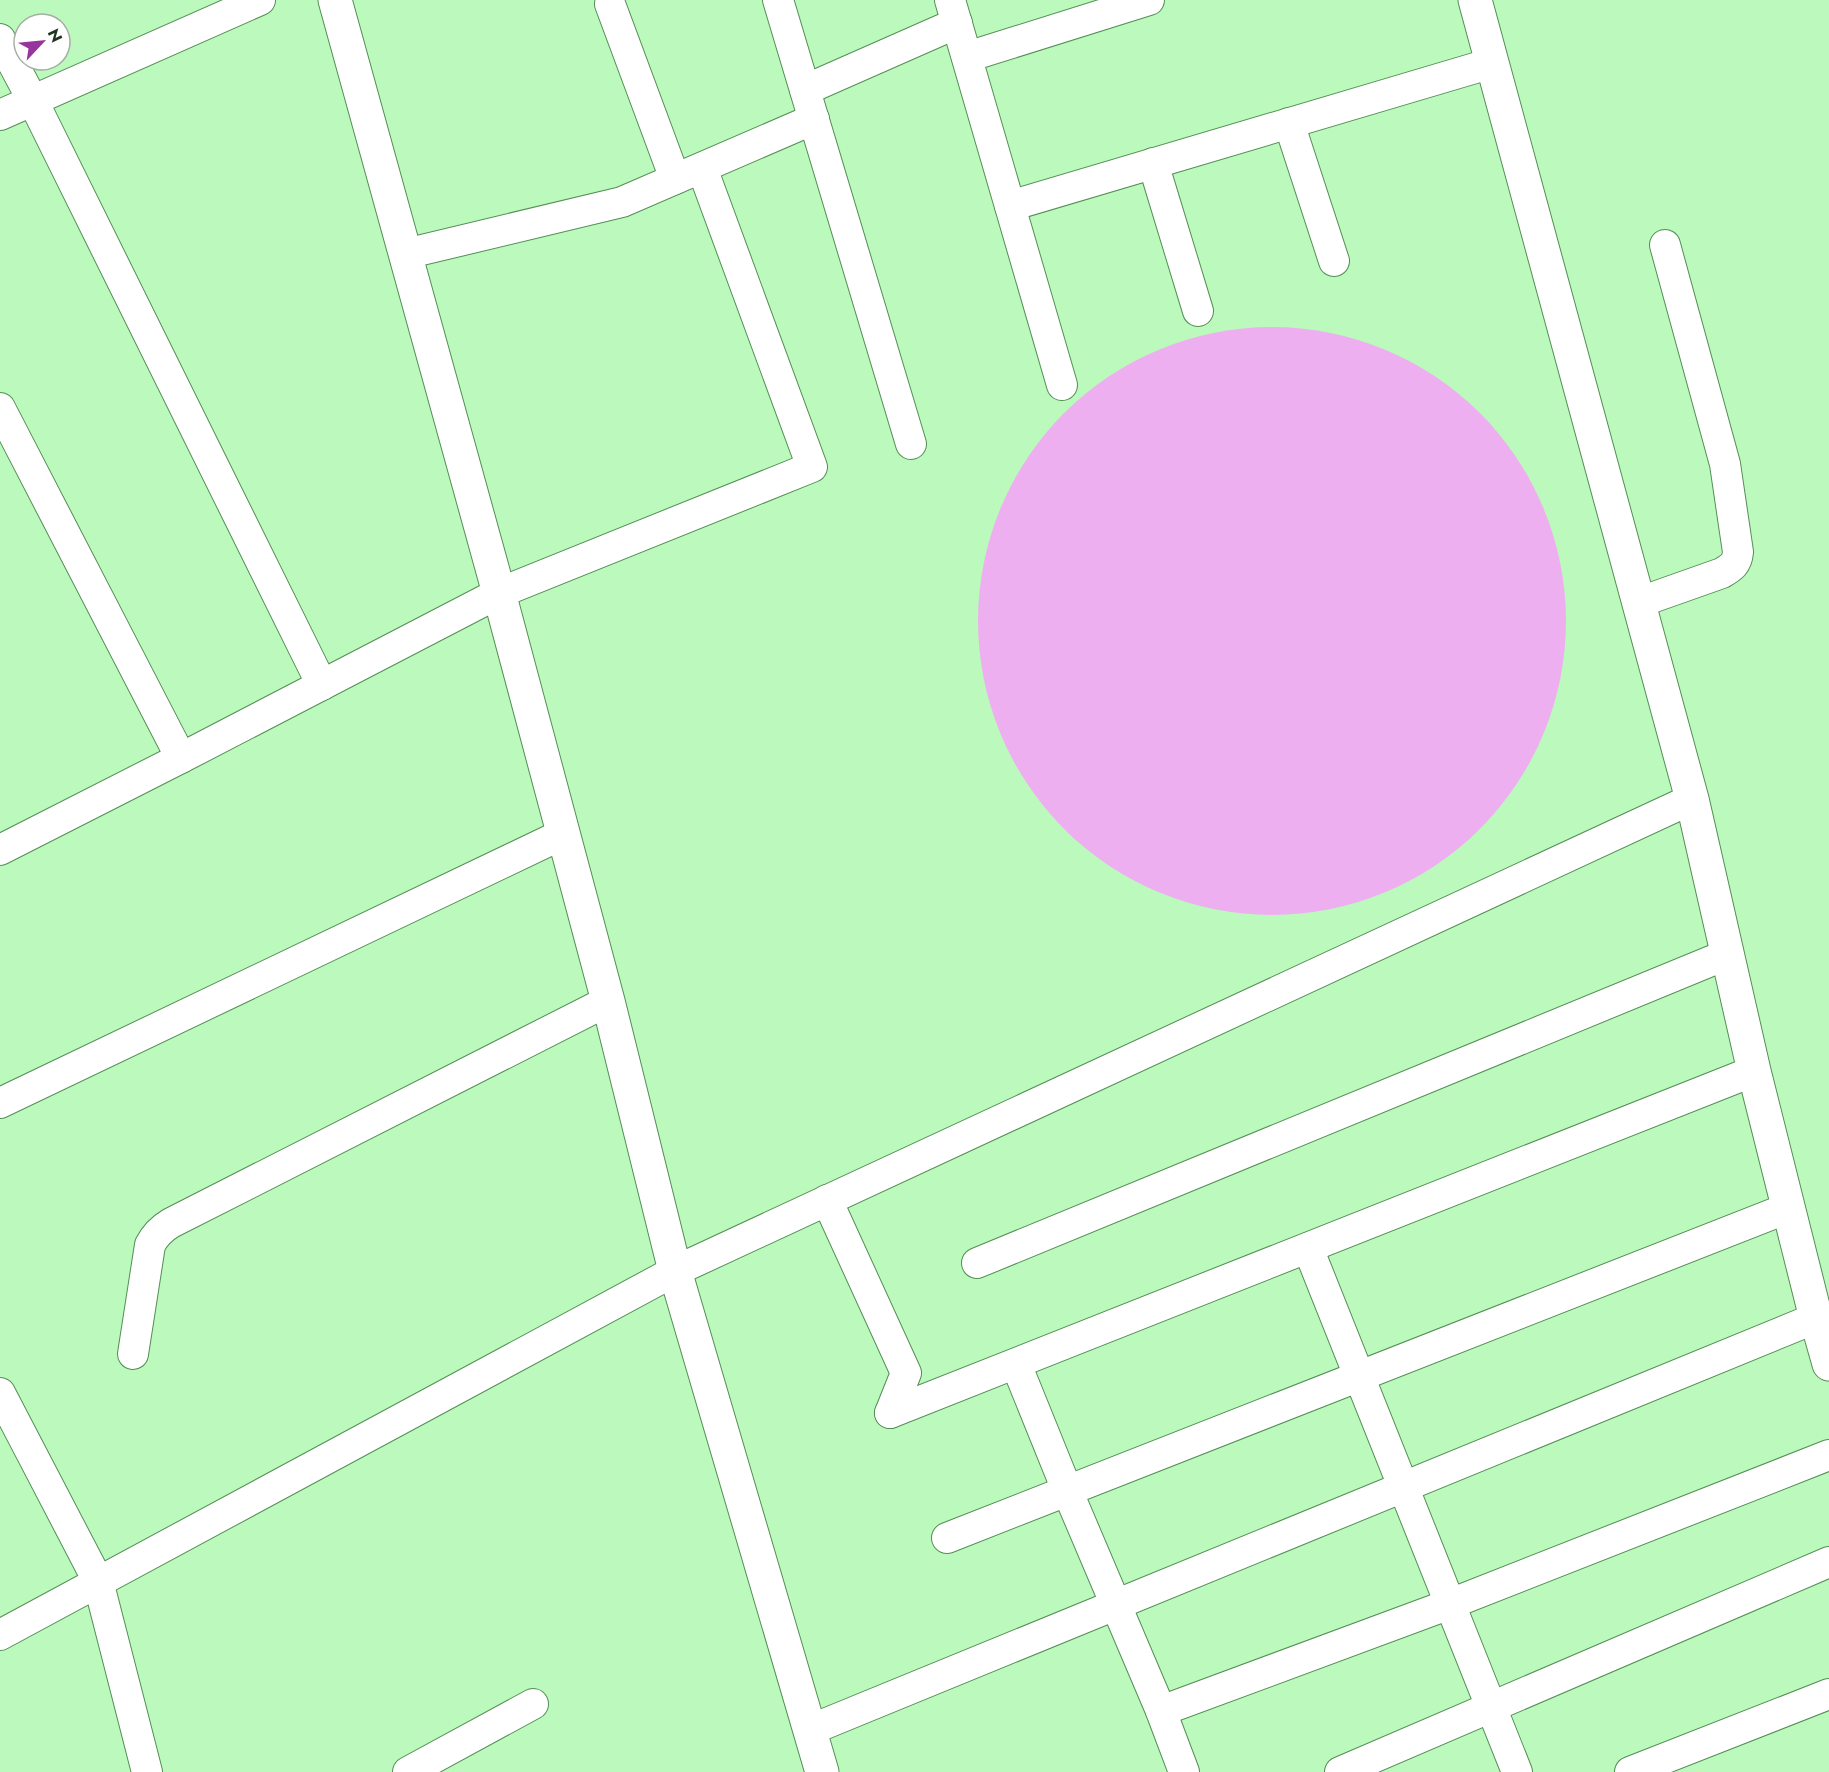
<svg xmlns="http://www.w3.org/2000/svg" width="1829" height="1772" font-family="Jost,sans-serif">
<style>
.green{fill:#eeaff1}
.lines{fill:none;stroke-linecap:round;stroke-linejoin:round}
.minor-casing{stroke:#548e56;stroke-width:32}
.tertiary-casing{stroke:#548e56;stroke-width:35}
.minor{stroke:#fff;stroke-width:30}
.tertiary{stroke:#fff;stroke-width:33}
</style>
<rect width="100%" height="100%" fill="#bcf9bc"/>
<circle class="green" cx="1272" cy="621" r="294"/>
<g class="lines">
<defs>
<g id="minor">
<polyline points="778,0 911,444"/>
<polyline points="950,0 1062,385"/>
<polyline points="610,4 675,179"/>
<polyline points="0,39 33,101 322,685"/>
<polyline points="967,57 1149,0"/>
<polyline points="805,90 957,23"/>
<polyline points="0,115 260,0"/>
<polyline points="1289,123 1334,261"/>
<polyline points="1153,163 1198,311"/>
<polyline points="1010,206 1492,63"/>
<polyline points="405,254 622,202 814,119"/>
<polyline points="0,408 181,758"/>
<path d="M1640,602L1722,573C1732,567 1737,564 1738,552L1725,464L1665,245"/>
<polyline points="0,850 181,758 499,593 812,467 702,168"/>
<polyline points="0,1103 563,834"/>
<polyline points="827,1200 906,1373 890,1413"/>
<polyline points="1308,1248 1517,1772"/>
<polyline points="977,1263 1728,954"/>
<path d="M133,1354L150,1245C155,1235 161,1229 171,1223L608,1001"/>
<polyline points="1016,1364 1067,1490 1161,1711 1184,1772"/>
<polyline points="0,1393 98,1581 147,1772"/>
<polyline points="890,1413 1754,1071"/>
<polyline points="947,1538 1788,1208"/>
<polyline points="0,1635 675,1271 1692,799"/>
<polyline points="1161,1711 1450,1604 1829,1455"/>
<polyline points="810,1730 1816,1318"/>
<polyline points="408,1772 533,1704"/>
<polyline points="1340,1772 1829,1562"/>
<polyline points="1630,1772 1829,1694"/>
</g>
<g id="tertiary">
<polyline points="335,0 499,593 608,1001 675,1271 822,1772"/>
<polyline points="1475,0 1692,799 1754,1071 1816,1318 1829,1364"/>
</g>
</defs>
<use href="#minor" class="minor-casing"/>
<use href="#tertiary" class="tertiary-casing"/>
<use href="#minor" class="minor"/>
<use href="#tertiary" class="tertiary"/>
</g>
<g transform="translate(42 42) rotate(64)"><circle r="28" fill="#ffffff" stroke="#a5aea5" stroke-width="1.5"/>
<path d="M0-4.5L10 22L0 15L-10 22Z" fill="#95359d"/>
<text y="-9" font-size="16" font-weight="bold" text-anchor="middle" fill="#1d351e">N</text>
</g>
</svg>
